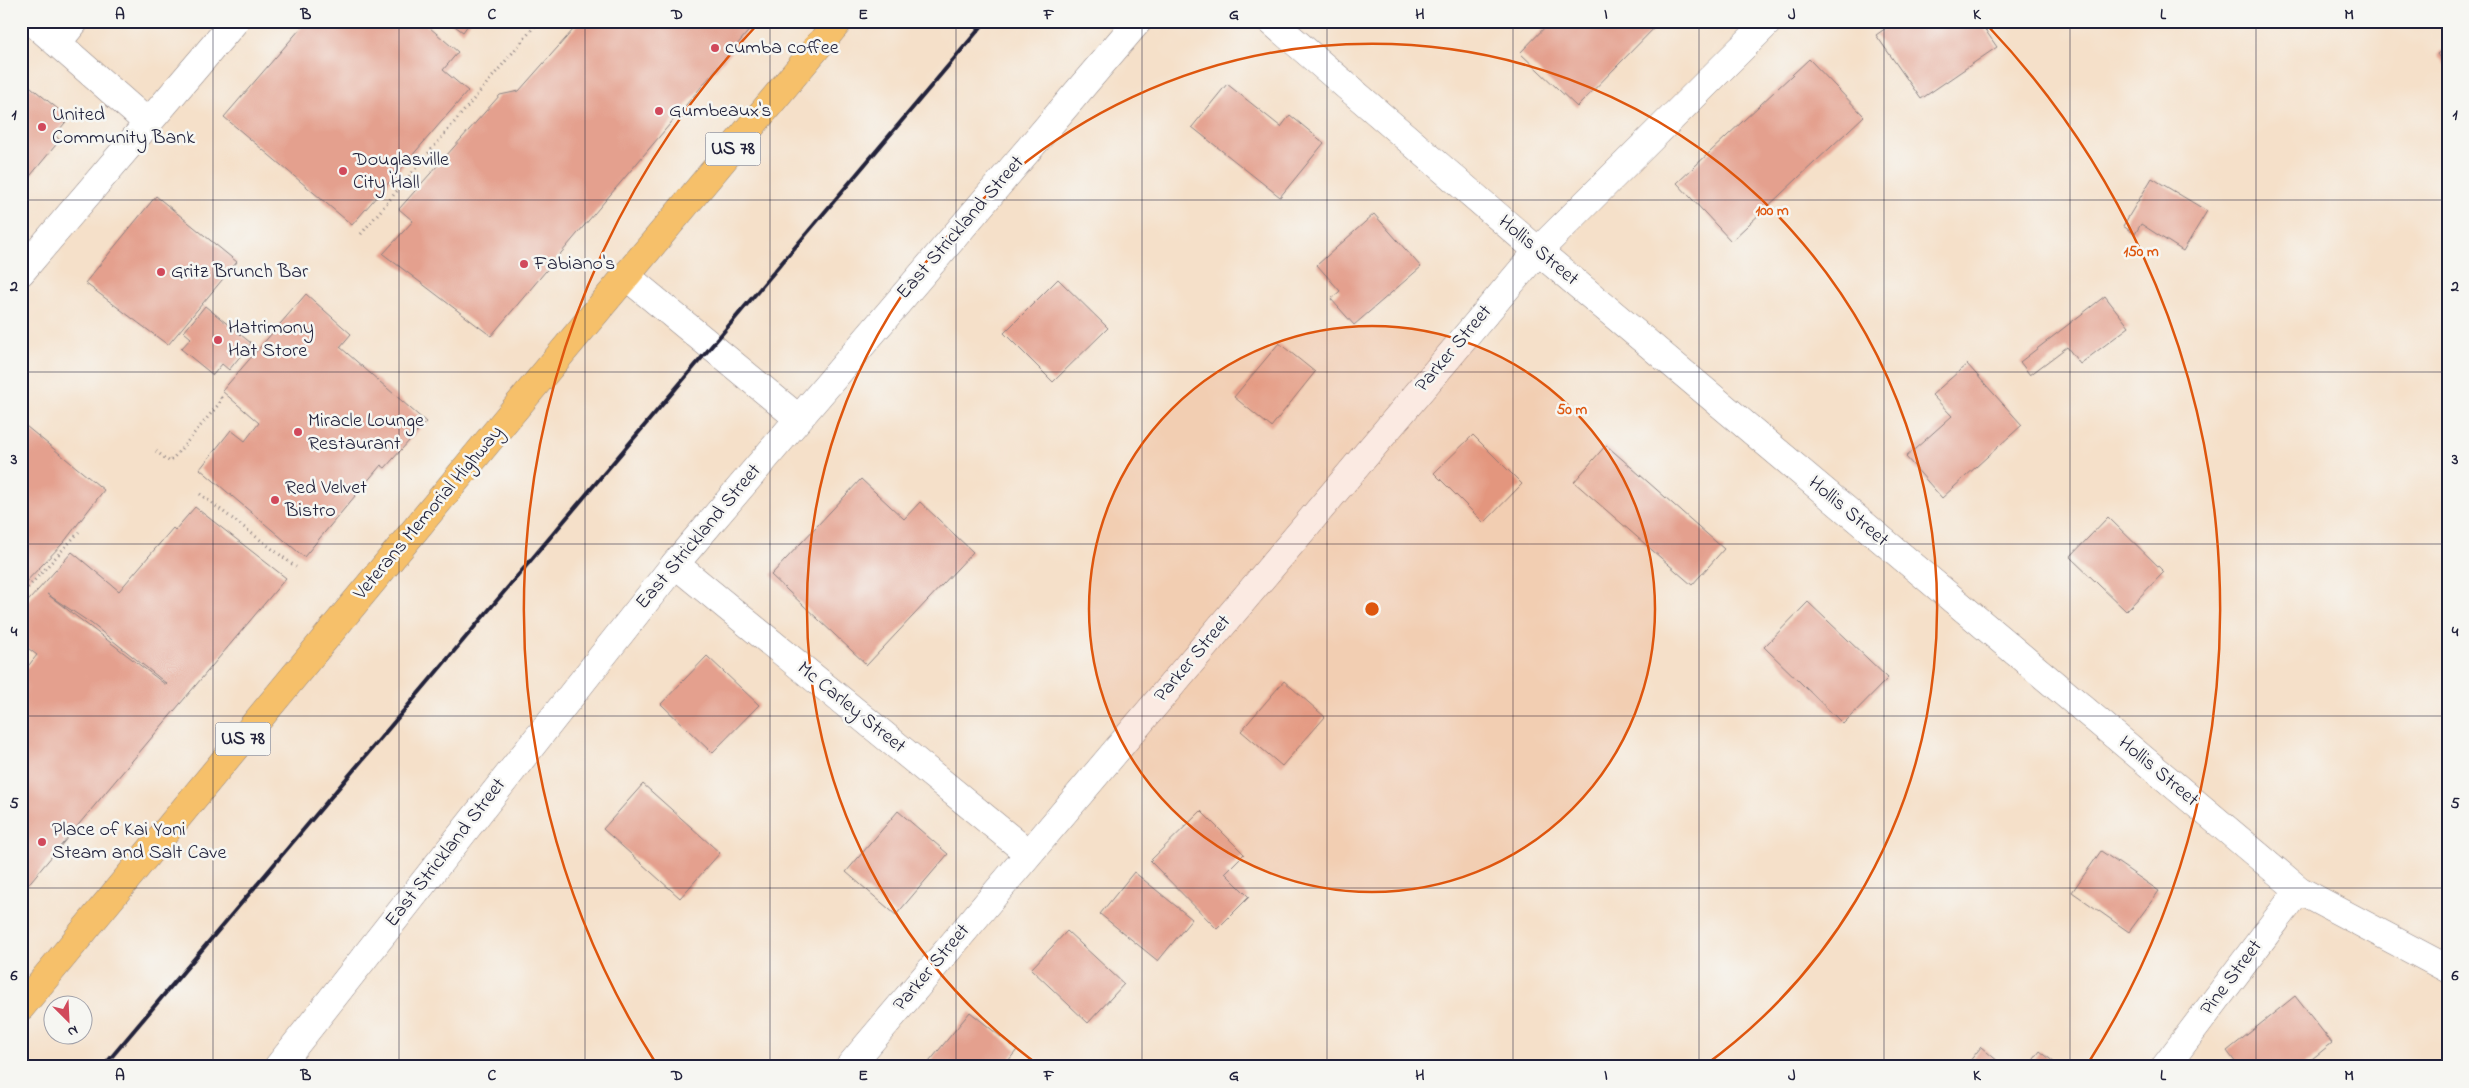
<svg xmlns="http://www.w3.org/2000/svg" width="2469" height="1088" font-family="'Indie Flower',sans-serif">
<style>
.building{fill:#e4a08e;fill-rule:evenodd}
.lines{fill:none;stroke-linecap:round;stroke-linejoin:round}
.minor-casing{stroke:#8c8182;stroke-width:29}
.major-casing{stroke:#8c8182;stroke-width:29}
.path{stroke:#8c8182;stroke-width:3;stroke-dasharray:1 4;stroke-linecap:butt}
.minor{stroke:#fff;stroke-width:28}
.major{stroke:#f6c06b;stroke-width:28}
.rail{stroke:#22223b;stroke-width:4}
.grid{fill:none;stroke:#22223b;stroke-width:1;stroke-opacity:0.55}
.ring{fill:none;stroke:#de560e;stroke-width:2.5}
.poi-dot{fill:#d1495b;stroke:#f6f6f2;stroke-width:2}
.labels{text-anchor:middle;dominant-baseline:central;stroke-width:5;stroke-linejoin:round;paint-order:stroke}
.shield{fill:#f6f6f2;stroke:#626272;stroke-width:1}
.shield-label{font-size:19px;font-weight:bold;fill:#22223b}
.poi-label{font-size:20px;fill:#22223b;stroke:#f6f6f2;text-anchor:start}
.street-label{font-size:20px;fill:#22223b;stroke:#f6f6f2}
.centre{fill:#de560e;stroke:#f6f6f2;stroke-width:2.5}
.ring-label{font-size:15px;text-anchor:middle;font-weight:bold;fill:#de560e;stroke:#f6f6f2;stroke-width:5;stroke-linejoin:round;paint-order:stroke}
.neatline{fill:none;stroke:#22223b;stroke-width:2}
.grid-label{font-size:16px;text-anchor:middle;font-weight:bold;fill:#22223b}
</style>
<rect width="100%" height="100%" fill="#f6f6f2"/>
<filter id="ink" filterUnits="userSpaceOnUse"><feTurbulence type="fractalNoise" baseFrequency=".02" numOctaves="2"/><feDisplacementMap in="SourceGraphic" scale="10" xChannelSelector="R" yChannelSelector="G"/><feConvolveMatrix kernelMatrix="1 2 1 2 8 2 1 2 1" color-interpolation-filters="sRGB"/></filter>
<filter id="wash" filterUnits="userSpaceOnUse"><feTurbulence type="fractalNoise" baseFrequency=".0096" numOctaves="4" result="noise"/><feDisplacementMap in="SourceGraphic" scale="20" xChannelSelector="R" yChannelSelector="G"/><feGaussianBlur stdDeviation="1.12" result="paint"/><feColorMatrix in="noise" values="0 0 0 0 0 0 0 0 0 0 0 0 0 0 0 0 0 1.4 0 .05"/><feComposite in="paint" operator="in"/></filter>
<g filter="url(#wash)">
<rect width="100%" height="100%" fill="#f5e0c9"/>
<g id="blocks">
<g class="building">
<polygon points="307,21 422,21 458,52 443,70 468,91 352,225 224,117"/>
<polygon points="448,21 471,21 463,32"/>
<polygon points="581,21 757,21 491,336 383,254 413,221 399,209 500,95 519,91"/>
<polygon points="1551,21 1661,21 1577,107 1520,53"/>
<polygon points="1896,21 1979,21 1997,47 1921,99 1876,35"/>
<polygon points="2448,46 2448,69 2437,54"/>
<polygon points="1809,59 1864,116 1731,241 1677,183"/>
<polygon points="21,79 69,118 55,135 60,140 21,187"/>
<polygon points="1227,84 1281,127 1290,115 1324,143 1280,197 1192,127"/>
<polygon points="2152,178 2207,211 2183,251 2141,224 2135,234 2123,226"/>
<polygon points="156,196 237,262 168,345 85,283"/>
<polygon points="1374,214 1421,267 1354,325 1331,299 1340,291 1317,265"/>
<polygon points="1058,279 1108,328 1053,382 1004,333"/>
<polygon points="306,294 351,334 340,347 426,422 385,468 381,465 304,557 200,469 231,430 245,441 259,423 222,391"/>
<polygon points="2105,296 2129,327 2080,364 2067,347 2030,375 2020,362"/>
<polygon points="205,306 251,343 229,370 222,364 213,375 181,349 191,338 184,332"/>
<polygon points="1279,343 1315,372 1271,427 1234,397"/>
<polygon points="1967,364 2022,425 1942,498 1906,457 1952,416 1932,395"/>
<polygon points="21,422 104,490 64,542 21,587"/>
<polygon points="1473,435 1522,484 1484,523 1434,473"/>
<polygon points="1606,445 1724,549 1692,585 1574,482"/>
<polygon points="861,479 904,519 920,502 973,552 867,665 771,575"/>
<path d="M195,507L286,578L21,893V675L37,655L21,643V609L72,552L119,591L173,528L175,530ZM47,594L92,624L167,684L166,685Z"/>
<polygon points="2108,517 2164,572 2126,611 2070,557"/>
<polygon points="1808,602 1888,678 1843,724 1764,647"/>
<polygon points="707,656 759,705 712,753 661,704"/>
<polygon points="1284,681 1325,717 1282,766 1241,731"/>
<polygon points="643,784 720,853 680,898 603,829"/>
<polygon points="898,811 948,854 896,915 846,872"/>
<polygon points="1201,811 1244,854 1225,873 1249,897 1217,929 1150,861"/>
<polygon points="2101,851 2159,891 2129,932 2072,892"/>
<polygon points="1134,872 1192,919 1158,961 1100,914"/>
<polygon points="1067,931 1124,984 1088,1023 1031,969"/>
<polygon points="2295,996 2332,1043 2302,1067 2239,1067 2227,1051"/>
<polygon points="970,1012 1017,1050 1003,1067 925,1067"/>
<polygon points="1981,1047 2005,1067 1965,1067"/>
<polygon points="2040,1051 2060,1067 2028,1067"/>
</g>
</g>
</g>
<g filter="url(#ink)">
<use href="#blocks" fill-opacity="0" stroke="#8c8182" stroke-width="1"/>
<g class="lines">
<defs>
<g id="minor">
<polyline points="32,21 148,123"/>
<polyline points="1271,21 1538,251 2299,890 2448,969"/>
<polyline points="57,43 75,21"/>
<polyline points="21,272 235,21"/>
<polyline points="626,276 798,418"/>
<polyline points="675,564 1028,853"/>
<polyline points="278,1067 675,564 1138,21"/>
<polyline points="849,1067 1538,251 1769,21"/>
<polyline points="2165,1067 2299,890"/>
</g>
<polyline id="major" points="21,1007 504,422 839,21"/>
</defs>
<use href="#minor" class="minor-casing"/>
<use href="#major" class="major-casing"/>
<g class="path">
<polyline points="361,234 539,21"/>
<polyline points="156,451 170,462 219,404 221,398 217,395"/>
<polyline points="200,494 296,567"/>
<polyline points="21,595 79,532"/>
</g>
<use href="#minor" class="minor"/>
<use href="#major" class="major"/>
<polyline class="rail" points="103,1067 986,21"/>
</g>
</g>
<path class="grid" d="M213,21V1067M399,21V1067M585,21V1067M770,21V1067M956,21V1067M1142,21V1067M1327,21V1067M1513,21V1067M1699,21V1067M1884,21V1067M2070,21V1067M2256,21V1067M21,200H2448M21,372H2448M21,544H2448M21,716H2448M21,888H2448"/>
<circle cx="1372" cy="609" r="283" fill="#de560e" fill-opacity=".12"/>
<g class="ring">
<circle cx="1372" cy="609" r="283"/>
<path d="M1040 1066A565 565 0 1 1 1704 1066"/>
<path d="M657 1065A848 848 0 0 1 757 25M1987 25A848 848 0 0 1 2087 1065"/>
</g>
<g class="poi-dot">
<circle cx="715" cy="48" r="5"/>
<circle cx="659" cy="111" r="5"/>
<circle cx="42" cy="127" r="5"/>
<circle cx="343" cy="171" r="5"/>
<circle cx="524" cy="264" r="5"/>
<circle cx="161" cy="272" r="5"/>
<circle cx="218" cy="340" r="5"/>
<circle cx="298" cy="432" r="5"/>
<circle cx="275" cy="500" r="5"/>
<circle cx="42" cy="842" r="5"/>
</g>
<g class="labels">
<g class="shield">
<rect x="705.5" y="132.5" width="55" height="33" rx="4"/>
<rect x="215.5" y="722.5" width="55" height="33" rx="4"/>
</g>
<g class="shield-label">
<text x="733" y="149">US 78</text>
<text x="243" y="739">US 78</text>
</g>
<g class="poi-label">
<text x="725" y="48">cumba coffee</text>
<text x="669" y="111">Gumbeaux's</text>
<text x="52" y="115">United<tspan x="52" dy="23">Community Bank</tspan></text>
<text x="353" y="160">Douglasville<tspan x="353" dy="23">City Hall</tspan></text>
<text x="534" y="264">Fabiano's</text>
<text x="171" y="272">Gritz Brunch Bar</text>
<text x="228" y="328">Hatrimony<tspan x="228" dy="23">Hat Store</tspan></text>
<text x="308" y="421">Miracle Lounge<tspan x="308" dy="23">Restaurant</tspan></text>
<text x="285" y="488">Red Velvet<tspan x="285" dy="23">Bistro</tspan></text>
<text x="52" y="830">Place of Kai Yoni<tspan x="52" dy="23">Steam and Salt Cave</tspan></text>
</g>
<g class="street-label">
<text transform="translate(961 228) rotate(-49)">East Strickland Street</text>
<text transform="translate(1538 251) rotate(40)">Hollis Street</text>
<text transform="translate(1454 349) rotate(-50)">Parker Street</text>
<text transform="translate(1848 512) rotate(40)">Hollis Street</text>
<text transform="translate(429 513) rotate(-50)">Veterans Memorial Highway</text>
<text transform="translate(699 537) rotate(-50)">East Strickland Street</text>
<text transform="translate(1193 659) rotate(-50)">Parker Street</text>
<text transform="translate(851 708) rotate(39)">Mc Carley Street</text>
<text transform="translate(2158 772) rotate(40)">Hollis Street</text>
<text transform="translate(446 853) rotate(-52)">East Strickland Street</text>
<text transform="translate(932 968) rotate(-50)">Parker Street</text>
<text transform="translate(2232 978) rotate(-53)">Pine Street</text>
</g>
</g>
<circle cx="1372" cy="609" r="8" class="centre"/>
<g class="ring-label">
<text x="1772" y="215">100 m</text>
<text x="2141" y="256">150 m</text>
<text x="1572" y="414">50 m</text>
</g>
<rect width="2469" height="1088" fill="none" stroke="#f6f6f2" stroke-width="55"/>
<g transform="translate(68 1020) rotate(156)"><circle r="24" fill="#f6f6f2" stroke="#a1a1a9"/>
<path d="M0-4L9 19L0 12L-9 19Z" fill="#d1495b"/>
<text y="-8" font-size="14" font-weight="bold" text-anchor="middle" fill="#22223b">N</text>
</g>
<rect x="28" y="28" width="2414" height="1032" class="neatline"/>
<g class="grid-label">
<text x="120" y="19">A</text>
<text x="306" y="19">B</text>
<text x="492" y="19">C</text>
<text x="677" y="19">D</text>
<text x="863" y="19">E</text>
<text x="1049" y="19">F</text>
<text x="1234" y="19">G</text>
<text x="1420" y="19">H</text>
<text x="1606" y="19">I</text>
<text x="1792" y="19">J</text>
<text x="1977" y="19">K</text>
<text x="2163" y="19">L</text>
<text x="2349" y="19">M</text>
<text x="14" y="119">1</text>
<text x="2455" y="119">1</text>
<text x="14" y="291">2</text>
<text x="2455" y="291">2</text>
<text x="14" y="464">3</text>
<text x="2455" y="464">3</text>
<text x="14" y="636">4</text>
<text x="2455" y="636">4</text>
<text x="14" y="808">5</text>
<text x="2455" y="808">5</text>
<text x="14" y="980">6</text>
<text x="2455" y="980">6</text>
<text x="120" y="1080">A</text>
<text x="306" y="1080">B</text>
<text x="492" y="1080">C</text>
<text x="677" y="1080">D</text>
<text x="863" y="1080">E</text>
<text x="1049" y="1080">F</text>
<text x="1234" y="1080">G</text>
<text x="1420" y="1080">H</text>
<text x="1606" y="1080">I</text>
<text x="1792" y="1080">J</text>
<text x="1977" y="1080">K</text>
<text x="2163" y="1080">L</text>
<text x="2349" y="1080">M</text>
</g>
</svg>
